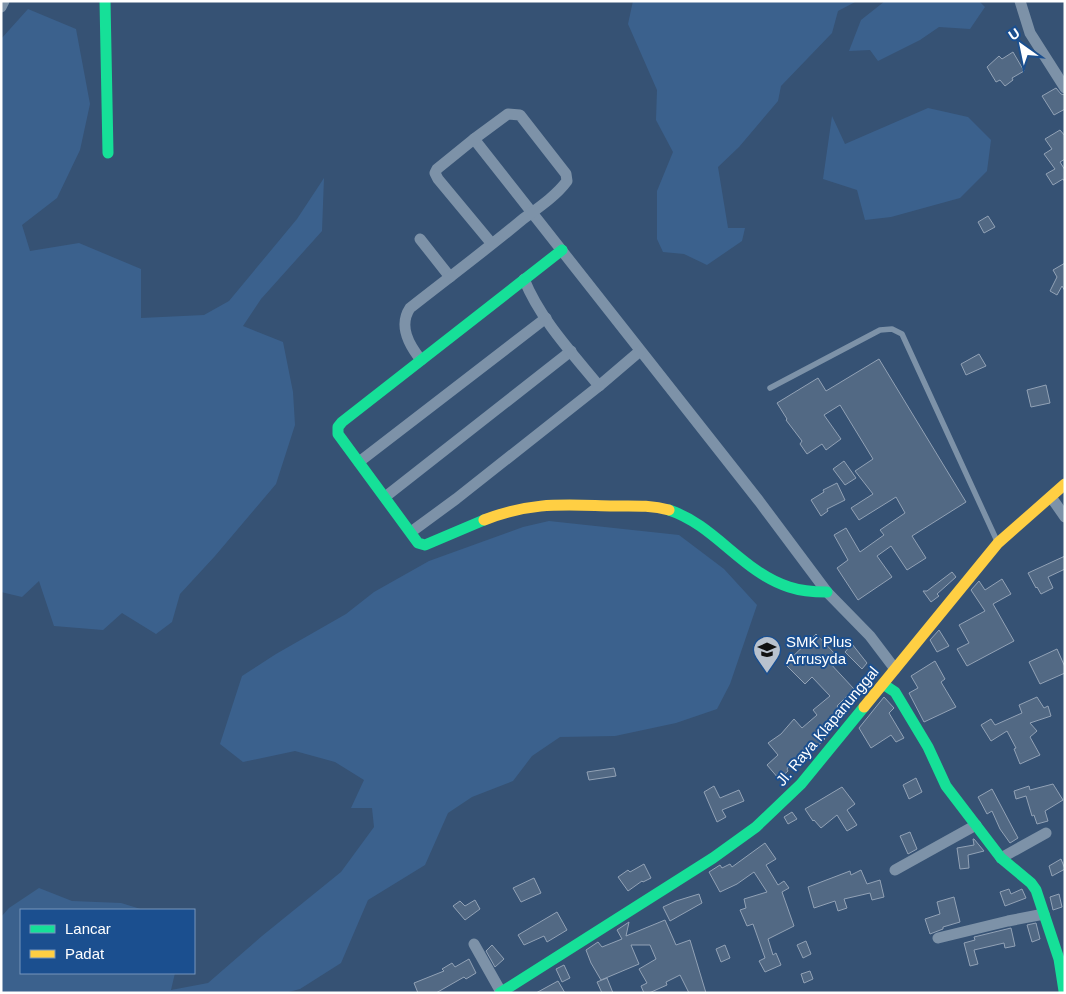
<svg xmlns="http://www.w3.org/2000/svg" width="1066" height="994" font-family="Arial,sans-serif">
<style>
.water{fill:#3b618d}
.building{fill:#526984;stroke:#92a2b6}
.lines{fill:none;stroke-linecap:round;stroke-linejoin:round}
.lane{stroke:#7d92a8;stroke-width:5.5}
.street{stroke:#7d92a8;stroke-width:11}
.fast{stroke:#16e098;stroke-width:11}
.slow{stroke:#ffcf43;stroke-width:11}
.labels{text-anchor:middle;dominant-baseline:central;stroke-width:4;stroke-linejoin:round;paint-order:stroke}
.poi-label{font-size:15px;fill:#fff;stroke:#1b4f8f;text-anchor:start}
.street-label{font-size:15px;fill:#fff;stroke:#1b4f8f}
</style>
<rect width="100%" height="100%" fill="#365274"/>
<g class="water">
<polygon points="633,1 857,1 838,11 832,33 781,86 778,101 739,147 718,167 728,228 745,228 742,241 707,265 684,254 663,252 657,239 657,191 673,152 656,120 657,90 628,24"/>
<polygon points="885,1 979,1 985,7 970,29 939,27 920,40 878,61 870,50 849,51 861,20"/>
<polygon points="28,9 76,29 90,104 80,150 57,198 22,225 30,251 79,243 141,269 141,318 204,315 229,301 297,219 324,178 322,231 261,299 243,326 283,342 293,392 295,425 276,484 215,556 180,594 172,622 156,634 122,613 103,630 54,626 39,581 22,597 1,592 1,39"/>
<polygon points="928,108 968,117 991,140 987,171 960,198 891,217 865,220 857,190 823,179 832,116 845,144"/>
<polygon points="549,521 679,535 724,569 757,605 730,684 717,709 676,723 615,736 560,737 532,756 513,781 472,797 448,813 425,865 368,900 341,963 300,989 285,993 1,993 1,917 9,908 39,888 72,901 121,903 144,910 21,910 21,973 175,973 171,990 208,983 262,936 341,872 374,827 372,808 351,808 364,780 335,762 295,751 243,762 220,744 242,676 276,654 346,614 374,592 429,561 523,527"/>
</g>
<g class="building">
<polygon points="1013,52 1024,71 1012,78 1013,80 1005,86 1000,80 996,82 987,67 999,56 1002,59"/>
<polygon points="1056,88 1061,94 1065,95 1065,109 1054,115 1042,96"/>
<polygon points="1060,130 1065,136 1065,159 1060,162 1065,170 1065,182 1063,179 1053,185 1046,174 1055,169 1044,154 1052,149 1045,139"/>
<polygon points="988,216 995,227 984,233 978,222"/>
<polygon points="1065,263 1065,291 1062,286 1057,295 1050,291 1057,277 1053,270"/>
<polygon points="979,354 986,366 966,375 961,364"/>
<polygon points="879,359 966,502 912,536 926,558 907,570 891,546 877,556 892,577 858,600 837,568 848,560 834,535 846,528 860,552 884,535 880,530 905,513 896,497 859,520 851,508 873,494 855,471 873,459 840,405 824,415 841,439 826,450 822,444 807,454 800,444 802,441 786,420 787,419 777,403 818,378 826,391"/>
<polygon points="1046,385 1050,403 1031,407 1027,390"/>
<polygon points="844,461 856,478 845,485 833,469"/>
<polygon points="837,483 845,500 827,509 828,511 821,516 811,500 824,492 823,490"/>
<polygon points="1065,556 1065,569 1048,577 1053,588 1041,594 1037,587 1036,588 1028,573"/>
<polygon points="952,572 956,577 937,594 939,596 931,602 923,591 927,591"/>
<polygon points="1002,579 1011,594 993,604 1014,641 967,666 957,649 969,643 959,625 985,611 971,590 979,581 985,590"/>
<polygon points="939,630 949,646 937,652 930,640"/>
<polygon points="816,634 835,654 828,661 854,689 837,706 845,715 821,735 825,739 812,751 810,749 792,762 787,769 788,771 779,779 767,765 778,755 768,743 781,734 794,719 802,728 817,715 813,710 830,696 812,677 805,684 785,664"/>
<polygon points="852,644 867,663 862,669 845,652"/>
<polygon points="1057,649 1065,667 1065,673 1040,684 1029,662"/>
<polygon points="935,661 945,679 941,682 956,707 924,722 909,693 918,688 911,676"/>
<polygon points="884,697 894,708 889,713 904,738 896,742 891,735 871,748 859,728"/>
<polygon points="1037,697 1044,708 1048,706 1051,716 1030,723 1037,731 1030,737 1040,755 1020,764 1014,749 1016,748 1007,731 991,741 981,725 991,719 995,725 1022,713 1019,705"/>
<polygon points="614,768 616,776 589,780 587,772"/>
<polygon points="916,778 922,792 909,799 903,785"/>
<polygon points="1053,784 1063,800 1045,811 1048,821 1037,824 1034,815 1032,816 1026,796 1016,799 1014,791 1029,786 1030,790"/>
<polygon points="714,786 720,798 739,790 744,801 722,810 726,817 717,822 704,792"/>
<polygon points="842,787 855,804 847,810 857,825 847,831 837,815 821,828 814,820 813,821 805,809"/>
<polygon points="992,789 1018,838 1010,843 1000,829 992,811 987,814 978,797"/>
<polygon points="792,812 797,819 788,824 784,817"/>
<polygon points="910,832 917,849 908,854 900,836"/>
<polygon points="973,839 974,839 984,851 968,855 969,868 960,869 957,848 974,845"/>
<polygon points="765,843 776,859 766,865 778,885 784,881 789,888 782,892 794,926 768,939 773,955 776,953 781,965 765,972 759,961 765,958 753,924 747,926 740,910 746,908 744,899 767,892 754,872 737,884 720,892 709,872 720,865 722,868 730,864 732,867"/>
<polygon points="1061,859 1065,869 1052,876 1049,866"/>
<polygon points="644,864 651,878 643,882 642,881 628,891 618,877 628,870 630,872"/>
<polygon points="861,870 867,884 880,880 884,897 872,900 870,893 844,899 847,908 838,911 835,901 814,908 808,887 850,871 851,875"/>
<polygon points="534,878 541,893 521,902 513,888"/>
<polygon points="1009,889 1011,894 1022,889 1026,898 1005,906 1000,892"/>
<polygon points="699,894 702,903 670,921 663,907 676,901"/>
<polygon points="1059,894 1062,907 1053,910 1050,897"/>
<polygon points="954,897 960,922 943,927 943,929 930,934 925,919 940,914 937,902"/>
<polygon points="475,900 480,909 465,920 453,906 460,901 465,906"/>
<polygon points="557,912 567,930 547,942 544,936 524,945 518,935"/>
<polygon points="665,920 676,945 690,940 706,993 689,993 680,975 666,982 667,985 649,993 644,993 641,986 647,983 639,969 656,959 650,945 631,945 639,964 601,980 591,963 586,950 598,942 602,947 622,939 617,930 629,922 626,936"/>
<polygon points="1036,923 1040,939 1032,942 1027,925"/>
<polygon points="1011,928 1015,946 1005,948 1004,943 974,950 978,964 970,966 964,943 975,940 974,937"/>
<polygon points="806,941 811,954 803,958 797,945"/>
<polygon points="492,945 504,959 495,967 486,951"/>
<polygon points="725,945 730,958 721,962 716,949"/>
<polygon points="469,959 476,973 466,979 464,977 436,993 418,993 414,983 444,971 442,969 452,963 455,967"/>
<polygon points="564,965 570,978 562,982 556,969"/>
<polygon points="810,971 813,979 804,983 801,974"/>
<polygon points="607,978 613,993 602,993 597,982"/>
<polygon points="558,981 565,993 536,993"/>
</g>
<g class="lines">
<polyline class="lane" points="770,388 880,330 892,329 902,334 997,541"/>
<g class="street">
<polyline points="1020,1 1030,33 1065,88"/>
<polyline points="1,7 4,1"/>
<polyline points="474,139 759,501 827,592 870,636 895,669"/>
<polyline points="420,239 450,277"/>
<path d="M421,360C409,345 398,326 410,308C448,278 486,250 523,219C538,208 556,196 567,181L566,174L520,115L508,114L474,139L437,169L435,173L438,179L492,244"/>
<polyline points="599,386 640,351"/>
<polyline points="359,462 546,318"/>
<polyline points="385,497 571,351"/>
<polyline points="1051,497 1065,517"/>
<path d="M411,532L456,499L599,386C572,353 540,319 524,279"/>
<polyline points="1001,858 1046,833"/>
<polyline points="895,870 976,825"/>
<polyline points="938,938 1008,921 1044,914"/>
<polyline points="474,944 501,992"/>
</g>
<g class="fast">
<polyline points="105,1 108,153"/>
<path d="M669,510C715,525 742,572 789,587C801,591 814,592 827,592"/>
<polyline points="484,520 425,545 418,543 338,434 338,427 342,422 562,250"/>
<polyline points="883,684 895,692 928,747 946,786 1001,858 1031,883 1036,890 1059,959 1064,991"/>
<polyline points="500,993 713,858 756,827 801,784 864,707"/>
</g>
<g class="slow">
<path d="M484,520C533,501 564,505 614,506C633,506 651,505 669,510"/>
<polyline points="864,707 998,543 1065,484"/>
</g>
</g>
<defs>
<symbol id="school-pin" viewBox="-11 -11 22 30"><path d="M0 17L-7.5 6A9.5 9.5 0 1 1 7.5 6Z" fill="#b9c2ce" stroke="#1b4f8f"/><path d="M0-5L7-2L0 1L-7-2ZM-4 1L0 2.5L4 1V4Q0 6-4 4Z" fill="#111"/></symbol>
</defs>
<g fill-rule="evenodd">
<use href="#school-pin" x="751" y="634" width="32" height="43"/>
</g>
<g class="labels">
<g class="poi-label">
<text x="786" y="641">SMK Plus<tspan x="786" dy="17">Arrusyda</tspan></text>
</g>
<g class="street-label">
<text transform="translate(827 726) rotate(-50)">Jl. Raya Klapanunggal</text>
</g>
</g>
<rect width="1066" height="994" fill="none" stroke="#ffffff" stroke-width="5"/>
<rect x="20" y="909" width="175" height="65" fill="#1b4f8f" stroke="#7695bc"/>
<rect x="30" y="925" width="25" height="8" fill="#16e098" stroke="#7695bc"/>
<text x="65" y="934" font-size="15" fill="#ffffff">Lancar</text>
<rect x="30" y="950" width="25" height="8" fill="#ffcf43" stroke="#7695bc"/>
<text x="65" y="959" font-size="15" fill="#ffffff">Padat</text>
<g transform="translate(1021 45) rotate(327)" stroke="#1b4f8f" stroke-width="4" paint-order="stroke">
<path d="M0-4L9 19L0 12L-9 19Z" fill="#ffffff"/>
<text y="-8" font-size="14" font-weight="bold" text-anchor="middle" fill="#ffffff">U</text>
</g>
</svg>
